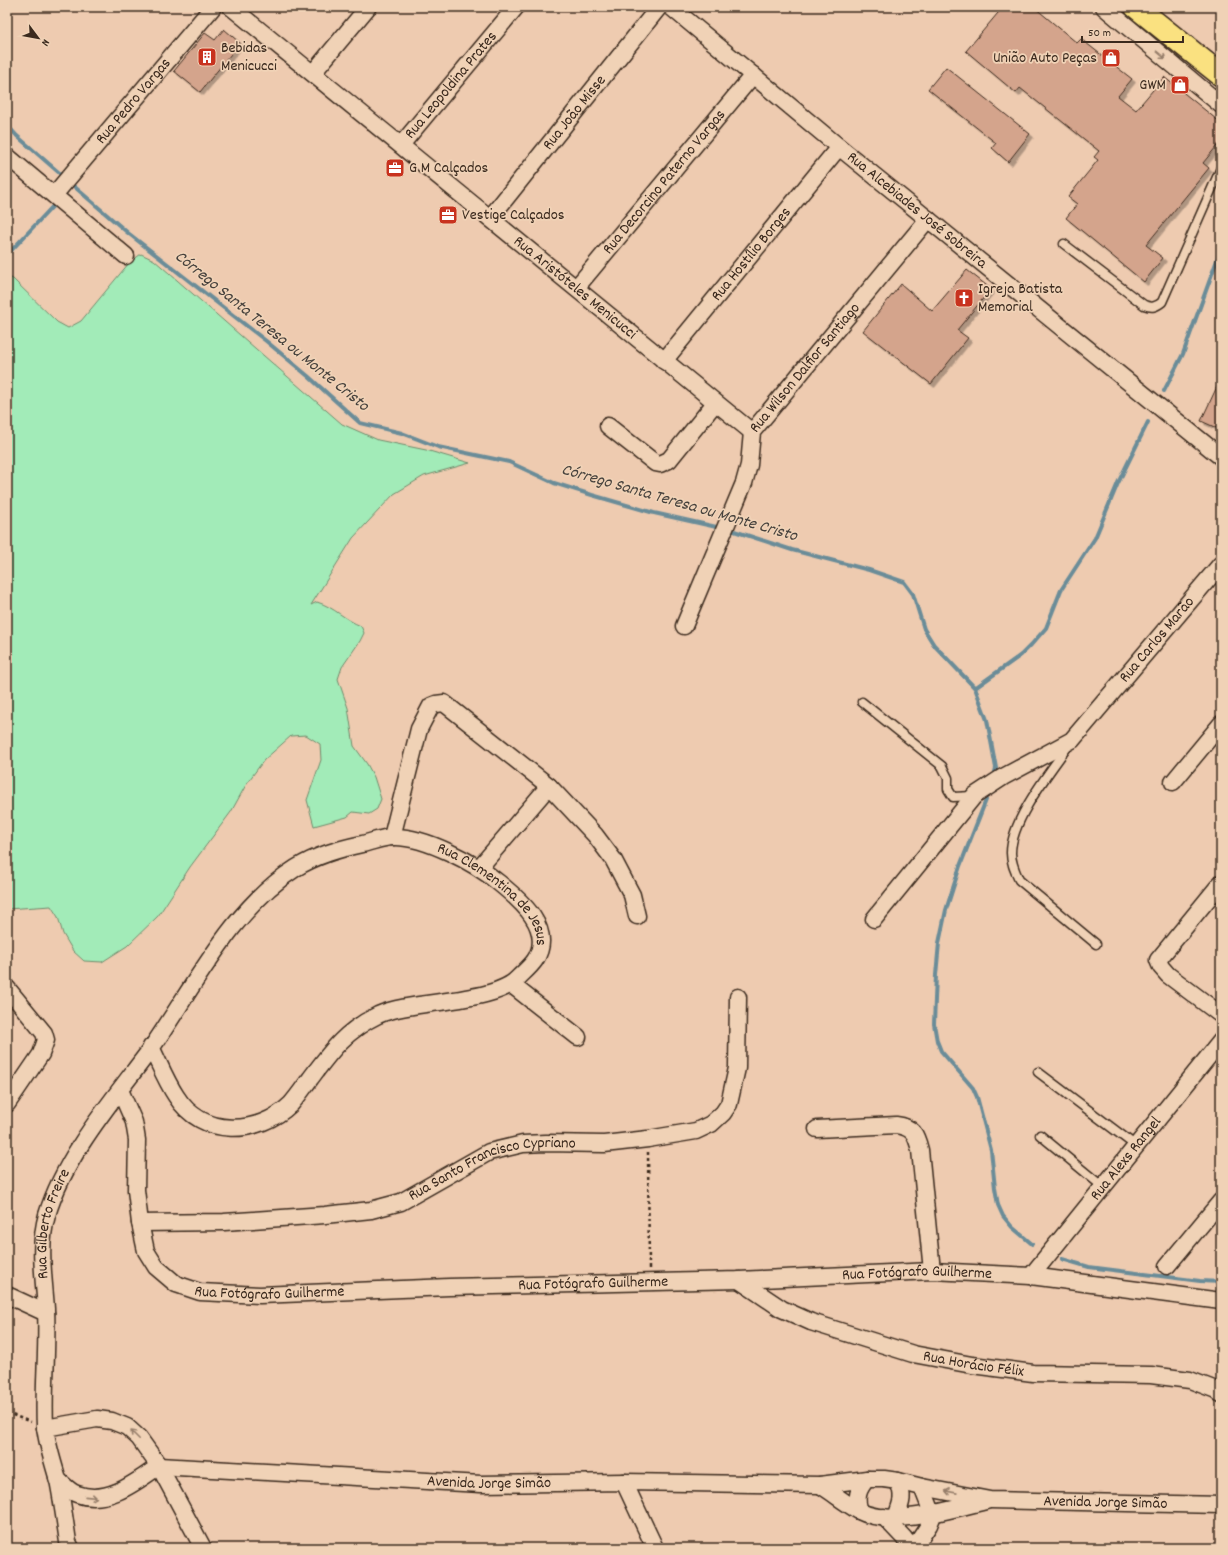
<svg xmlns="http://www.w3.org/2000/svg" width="1228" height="1555" font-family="Dekko,sans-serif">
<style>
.green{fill:#a2ebb8;stroke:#6e8a6b}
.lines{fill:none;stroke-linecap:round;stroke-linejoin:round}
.stream{stroke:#6a8c98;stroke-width:4}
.building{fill:#d4a48c;stroke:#3b2a1e;filter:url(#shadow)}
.lane-casing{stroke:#3b2a1e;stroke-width:11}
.street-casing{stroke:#3b2a1e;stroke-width:19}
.highway-casing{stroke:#3b2a1e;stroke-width:25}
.path{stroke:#3b2a1e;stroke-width:2.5;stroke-dasharray:3 3;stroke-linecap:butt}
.lane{stroke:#f0d2b6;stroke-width:8}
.street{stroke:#f0d2b6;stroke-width:16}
.highway{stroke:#fae180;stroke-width:22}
.oneway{stroke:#967e6a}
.labels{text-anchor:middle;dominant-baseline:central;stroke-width:3.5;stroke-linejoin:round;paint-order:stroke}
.poi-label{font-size:16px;fill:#3b2a1e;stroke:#f0d2b6;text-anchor:start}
.street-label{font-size:16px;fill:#3b2a1e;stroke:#f0d2b6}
.water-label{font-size:17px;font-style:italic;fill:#47423d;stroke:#f0d2b6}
</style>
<defs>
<filter id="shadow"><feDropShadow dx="3.5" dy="3.5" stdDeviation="0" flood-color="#0004"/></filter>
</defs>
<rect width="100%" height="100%" fill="#eecbb0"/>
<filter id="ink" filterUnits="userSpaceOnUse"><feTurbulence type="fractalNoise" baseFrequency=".025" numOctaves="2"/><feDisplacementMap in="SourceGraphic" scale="8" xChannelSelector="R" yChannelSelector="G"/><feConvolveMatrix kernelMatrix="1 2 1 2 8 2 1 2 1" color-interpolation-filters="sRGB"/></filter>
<g filter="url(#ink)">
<path class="green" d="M141,254L154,260L342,424L378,440L426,450L470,463L424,476L394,494L353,538L311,605L317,602C334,607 345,620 361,626L364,633L360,641L342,667L338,679L348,708L354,746L367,764L374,777L381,799L377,809L369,814L353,812L347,817L314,826L307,800L321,760L320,744L306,735L291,736L264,760L247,783L231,812L190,867L158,916L127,946L102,962L84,961L73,951L63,934L58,917L51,906L7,909V276L13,279L57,322L68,328L81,321L129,263Z"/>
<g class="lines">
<g class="stream">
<polyline points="7,125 17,136 64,177"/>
<polyline points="69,182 128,233 266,341 308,376 360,423 402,433 438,447 509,462 554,483 592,495 654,513 721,528"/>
<polyline points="7,255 52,207"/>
<polyline points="1164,391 1183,354 1221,249"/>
<polyline points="728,529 792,550 869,570 904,582 913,594 924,629 934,645 975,688 987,720 996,768 995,772"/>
<polyline points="975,688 1021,655 1031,645 1046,628 1061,590 1095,538 1118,483 1148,422"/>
<polyline points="986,800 960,866 946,910 939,943 936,975 934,1024 937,1041 941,1051 973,1088 977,1097 991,1150 995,1188 998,1205 1003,1216 1012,1227 1032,1244"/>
<polyline points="1062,1259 1089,1267 1200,1281 1221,1282"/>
</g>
</g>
<g class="building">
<polygon points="1003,7 1034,7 1077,43 1081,39 1132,79 1118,96 1136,110 1164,77 1221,123 1221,141 1203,163 1209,168 1146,245 1163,258 1144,282 1066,218 1077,204 1068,197 1098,160 1094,157 1099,151 1020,88 1016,93 966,51"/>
<polygon points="224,29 240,43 200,92 174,71 205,33 215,40"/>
<polygon points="946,67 1030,134 1008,162 992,148 996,143 928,89"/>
<polygon points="967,270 991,289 957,330 968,338 931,384 863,331 901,284 932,311"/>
<polygon points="1221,378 1221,430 1201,421"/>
</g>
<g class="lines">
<defs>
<g id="lane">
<path d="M1064,244L1144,305C1152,308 1156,307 1162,302L1221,168"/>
<polyline points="862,702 942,766 948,778 948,789 953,797 973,796"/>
<path d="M1068,746C1049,773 1011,820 1011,853C1011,863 1015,871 1019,880L1096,944"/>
<polyline points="1038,1072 1136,1146"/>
<polyline points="1040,1135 1103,1187"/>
</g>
<g id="street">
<path id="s1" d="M231,7L752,432"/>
<path id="s2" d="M671,7L839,147L1221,457"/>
<polyline points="1104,7 1221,105"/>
<polyline points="313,73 368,7"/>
<path id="s3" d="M401,145L516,7"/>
<polyline points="7,156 126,256"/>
<path id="s4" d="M54,195L213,7"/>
<path id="s5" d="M490,218L659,7"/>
<path id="s6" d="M576,288L753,75"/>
<path id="s7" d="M664,361L839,147"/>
<polyline points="608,426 655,463 660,464 669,460 715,403"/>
<path id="s8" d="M684,626L744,483L749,465L752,432L928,219"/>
<polyline points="1173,782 1221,724"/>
<polyline points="392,837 419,729 431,706 436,704 444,703 549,786 595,835 613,859 623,878 632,895 637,916"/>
<polyline points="479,868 549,786"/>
<polyline points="1221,883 1158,960 1161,967 1168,975 1221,1015"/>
<path id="s9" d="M874,919L974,796L1003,777L1072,740L1221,564"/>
<polyline points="512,985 578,1037"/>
<polyline points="7,988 44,1033 46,1040 41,1054 7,1104"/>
<path id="s10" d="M120,1090L134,1122L137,1140L136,1190L140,1223L146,1251L156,1267L176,1284L200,1292L260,1295L449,1287L739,1280L932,1271L1031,1276L1221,1301"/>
<path d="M817,1129L896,1125C913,1127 916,1134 920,1150L932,1271"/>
<path id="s11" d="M140,1223L224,1222L325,1215L371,1210L401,1202L489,1152L523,1144L546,1143L604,1144L648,1139L696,1131L711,1124L723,1113L729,1104L737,1068L738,997"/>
<polyline points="1167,1266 1221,1201"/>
<path id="s12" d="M1031,1276L1221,1041"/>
<path id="s13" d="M739,1280L782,1309L811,1322L913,1354L972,1365L1033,1373L1151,1375L1190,1380L1216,1390L1221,1394"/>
<polyline points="7,1295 46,1313"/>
<polyline points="45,1428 97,1419 112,1421 127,1427 139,1438 159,1466 203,1548"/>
<path id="s14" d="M57,1479C63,1484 70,1492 77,1494C107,1505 135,1483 159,1466L481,1484L624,1482L820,1485L867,1479H884L898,1481L922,1487L990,1500L1221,1505"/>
<polyline points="624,1482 655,1548"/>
<path d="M820,1485C833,1493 845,1503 859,1511C891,1528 953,1509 986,1501"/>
<path d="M860,1511C855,1498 858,1489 867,1479"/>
<polyline points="884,1517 904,1538 911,1548"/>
<path d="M896,1517C902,1502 904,1496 898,1481"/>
<path id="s15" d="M71,1548L68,1542C65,1521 62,1500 58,1480C53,1462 47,1445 45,1426C43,1387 48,1348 46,1309C44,1278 38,1246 47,1215C65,1155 113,1100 150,1050C193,989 232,908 296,868C317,855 339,849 362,844C372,842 383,837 393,837C425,836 475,863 499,883C520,900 555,929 535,960C531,966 524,972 519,977C496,1004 414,999 378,1015C345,1031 331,1051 310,1079C304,1087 298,1096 291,1104C258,1136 202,1138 176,1096C166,1081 159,1063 151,1047"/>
<polyline points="914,1548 929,1525 933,1515 922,1487"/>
</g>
<polyline id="highway" points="1136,7 1221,75"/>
</defs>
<use href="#lane" class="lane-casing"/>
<use href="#street" class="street-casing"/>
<use href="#highway" class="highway-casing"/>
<g class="path">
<polyline points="648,1152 649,1269"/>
<polyline points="7,1413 31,1422"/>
</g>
<use href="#lane" class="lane"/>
<use href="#street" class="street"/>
<use href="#highway" class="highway"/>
</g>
<defs><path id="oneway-shaft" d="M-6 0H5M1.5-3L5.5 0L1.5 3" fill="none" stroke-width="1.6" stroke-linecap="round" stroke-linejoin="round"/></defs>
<g class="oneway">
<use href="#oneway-shaft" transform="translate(1161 55) rotate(40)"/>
<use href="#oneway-shaft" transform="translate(135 1435) rotate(-135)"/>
<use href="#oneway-shaft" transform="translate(951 1492) rotate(-169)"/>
<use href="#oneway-shaft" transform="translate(91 1497) rotate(6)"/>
</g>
</g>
<defs>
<symbol id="building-square" viewBox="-11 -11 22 22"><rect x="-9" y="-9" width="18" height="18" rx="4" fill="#c8321e" stroke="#f0d2b6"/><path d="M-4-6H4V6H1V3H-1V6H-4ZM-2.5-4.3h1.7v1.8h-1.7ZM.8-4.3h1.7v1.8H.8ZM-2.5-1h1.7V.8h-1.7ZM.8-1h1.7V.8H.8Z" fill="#fff"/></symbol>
<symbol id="shop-square" viewBox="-11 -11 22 22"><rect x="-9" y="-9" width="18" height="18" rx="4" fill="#c8321e" stroke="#f0d2b6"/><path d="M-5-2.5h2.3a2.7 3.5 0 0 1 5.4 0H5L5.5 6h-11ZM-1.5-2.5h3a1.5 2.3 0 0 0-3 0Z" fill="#fff"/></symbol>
<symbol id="office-square" viewBox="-11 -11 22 22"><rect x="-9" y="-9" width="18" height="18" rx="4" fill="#c8321e" stroke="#f0d2b6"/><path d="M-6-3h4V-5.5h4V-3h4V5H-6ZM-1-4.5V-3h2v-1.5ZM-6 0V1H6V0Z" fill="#fff"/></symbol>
<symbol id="church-square" viewBox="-11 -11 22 22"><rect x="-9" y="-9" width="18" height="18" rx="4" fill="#c8321e" stroke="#f0d2b6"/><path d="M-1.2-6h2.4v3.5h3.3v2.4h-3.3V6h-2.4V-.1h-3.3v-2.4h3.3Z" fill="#fff"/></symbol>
</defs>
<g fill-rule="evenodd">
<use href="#building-square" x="196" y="46" width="22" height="22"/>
<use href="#shop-square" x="1100" y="47" width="22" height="22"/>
<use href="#shop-square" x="1169" y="74" width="22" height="22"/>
<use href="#office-square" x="384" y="157" width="22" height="22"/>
<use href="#office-square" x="437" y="204" width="22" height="22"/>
<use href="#church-square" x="953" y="287" width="22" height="22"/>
</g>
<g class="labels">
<g class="poi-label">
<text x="221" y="48">Bebidas<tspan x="221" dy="18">Menicucci</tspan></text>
<text x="1097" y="58" text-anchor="end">União Auto Peças</text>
<text x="1166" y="85" text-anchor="end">GWM</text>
<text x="409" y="168">G M Calçados</text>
<text x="462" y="215">Vestige Calçados</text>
<text x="978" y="289">Igreja Batista<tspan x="978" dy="18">Memorial</tspan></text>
</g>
<g class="street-label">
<text stroke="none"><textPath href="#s3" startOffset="78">Rua Leopoldina Prates</textPath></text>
<text stroke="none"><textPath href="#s4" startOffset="123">Rua Pedro Vargas</textPath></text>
<text stroke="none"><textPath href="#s5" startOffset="135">Rua João Misse</textPath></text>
<text stroke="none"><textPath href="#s6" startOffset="138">Rua Decorcino Paterno Vargas</textPath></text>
<text stroke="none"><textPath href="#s2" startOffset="319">Rua Alcebiades José Sobreira</textPath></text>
<text stroke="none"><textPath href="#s7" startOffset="138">Rua Hostílio Borges</textPath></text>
<text stroke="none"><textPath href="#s1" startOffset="444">Rua Aristóteles Menicucci</textPath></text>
<text stroke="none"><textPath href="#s8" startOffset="290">Rua Wilson Dalfior Santiago</textPath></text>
<text stroke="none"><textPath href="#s9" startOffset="403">Rua Carlos Marão</textPath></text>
<text stroke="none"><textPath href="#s15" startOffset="991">Rua Clementina de Jesus</textPath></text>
<text stroke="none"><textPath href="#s12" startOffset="151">Rua Alexs Rangel</textPath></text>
<text stroke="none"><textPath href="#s11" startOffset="362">Rua Santo Francisco Cypriano</textPath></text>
<text stroke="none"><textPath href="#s15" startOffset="329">Rua Gilberto Freire</textPath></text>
<text stroke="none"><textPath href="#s10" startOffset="953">Rua Fotógrafo Guilherme</textPath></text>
<text stroke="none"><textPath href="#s10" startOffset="629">Rua Fotógrafo Guilherme</textPath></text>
<text stroke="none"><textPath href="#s10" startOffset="305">Rua Fotógrafo Guilherme</textPath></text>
<text stroke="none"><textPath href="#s13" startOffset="252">Rua Horácio Félix</textPath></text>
<text stroke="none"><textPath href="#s14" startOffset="446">Avenida Jorge Simão</textPath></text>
<text stroke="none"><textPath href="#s14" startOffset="1065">Avenida Jorge Simão</textPath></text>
</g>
<g class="water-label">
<text transform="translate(271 332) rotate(39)">Córrego Santa Teresa ou Monte Cristo</text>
<text transform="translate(679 504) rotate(16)">Córrego Santa Teresa ou Monte Cristo</text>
</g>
</g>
<rect width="1228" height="1555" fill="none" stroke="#f0d2b6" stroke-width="24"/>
<rect x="12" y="12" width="1204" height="1531" fill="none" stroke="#3b2a1e" stroke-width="1.5" filter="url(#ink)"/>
<g transform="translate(38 38) rotate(122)" stroke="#f0d2b6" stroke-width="3" paint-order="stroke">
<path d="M0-3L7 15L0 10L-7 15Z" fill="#3b2a1e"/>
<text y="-6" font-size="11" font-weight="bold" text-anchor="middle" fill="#3b2a1e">N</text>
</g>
<path d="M1082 36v6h101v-6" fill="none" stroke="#3b2a1e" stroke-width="2"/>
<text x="1088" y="36" font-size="12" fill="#3b2a1e" stroke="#f0d2b6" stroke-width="3" paint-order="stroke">50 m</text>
</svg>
